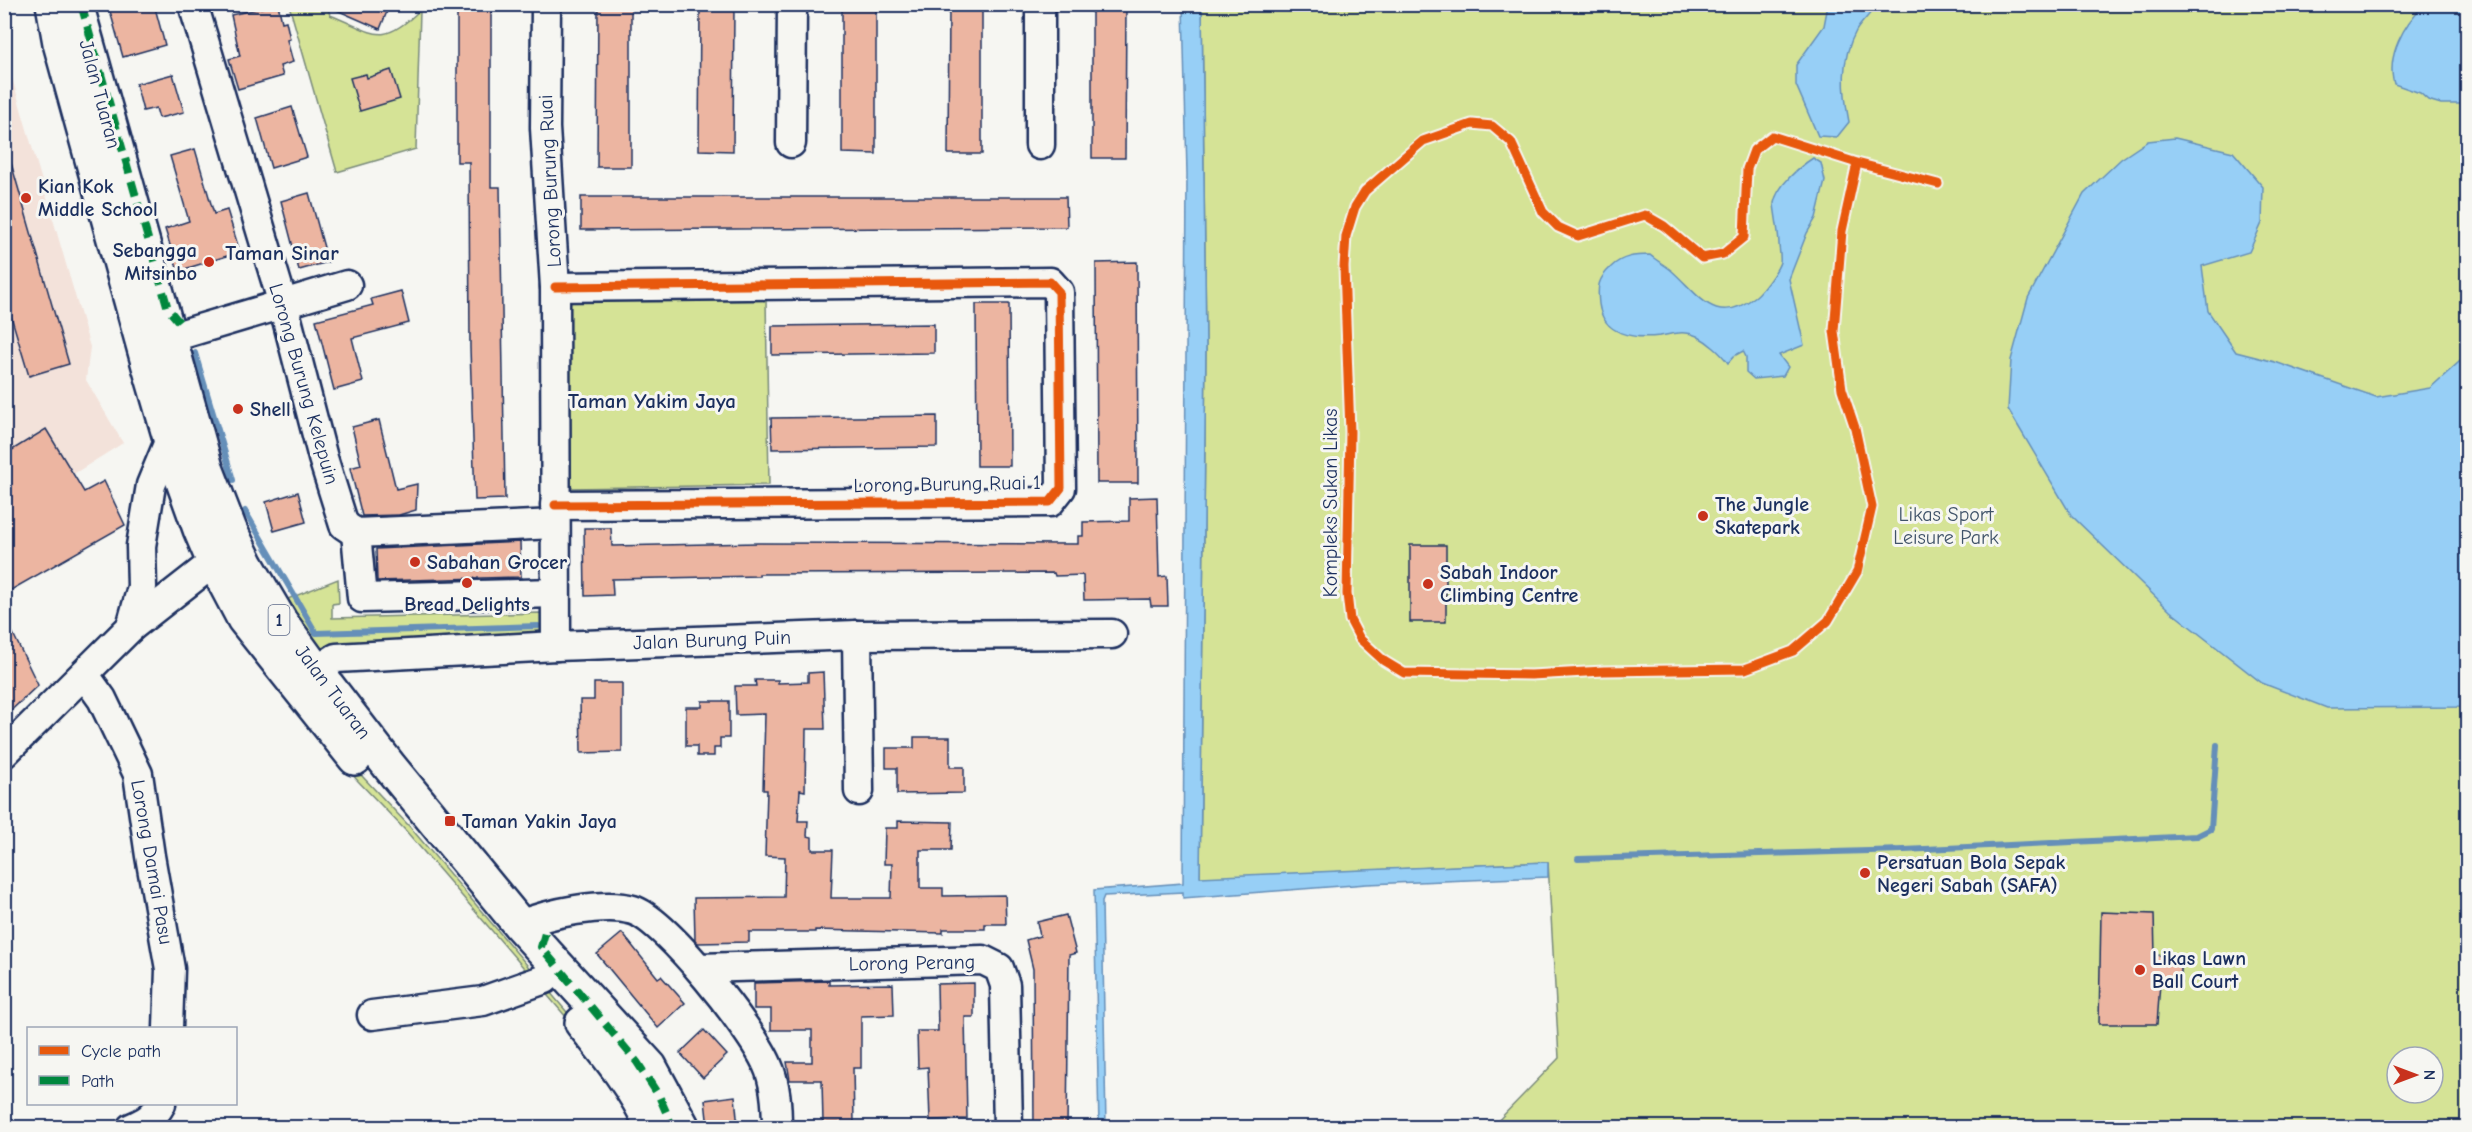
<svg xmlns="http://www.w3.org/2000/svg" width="2472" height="1132" font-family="'Comic Neue',sans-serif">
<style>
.built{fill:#f3e2da}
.green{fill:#d5e396;stroke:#78897a;stroke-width:1.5;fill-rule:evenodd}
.water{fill:#97cff6;stroke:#658fb9;stroke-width:1.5}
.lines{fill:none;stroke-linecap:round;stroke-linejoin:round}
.stream{stroke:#658fb9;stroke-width:6}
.building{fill:#ecb5a1;stroke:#1b2f5e;stroke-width:1.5}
.minor-casing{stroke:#1b2f5e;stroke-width:33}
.major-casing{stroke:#1b2f5e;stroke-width:38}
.minor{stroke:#f6f6f2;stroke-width:28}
.major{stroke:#f6f6f2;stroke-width:33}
.quiet{stroke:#00873e;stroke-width:8;stroke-dasharray:15 8;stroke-linecap:butt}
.cycleway-casing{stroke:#f6f6f2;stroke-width:13}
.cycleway{stroke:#e8590c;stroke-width:9}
.poi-dot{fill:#c8321e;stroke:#f6f6f2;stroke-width:2}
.labels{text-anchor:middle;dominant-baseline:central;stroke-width:6;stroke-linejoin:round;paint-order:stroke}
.shield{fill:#f6f6f2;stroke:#5d6b8a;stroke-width:1.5}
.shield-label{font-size:18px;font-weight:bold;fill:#1b2f5e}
.street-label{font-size:20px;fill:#1b2f5e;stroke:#f6f6f2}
.poi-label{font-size:20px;font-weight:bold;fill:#1b2f5e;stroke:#f6f6f2;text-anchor:start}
.park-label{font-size:20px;fill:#405369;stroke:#f6f6f2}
.neighbourhood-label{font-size:21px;font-weight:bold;fill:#1b2f5e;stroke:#f6f6f2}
</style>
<rect width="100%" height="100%" fill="#f6f6f2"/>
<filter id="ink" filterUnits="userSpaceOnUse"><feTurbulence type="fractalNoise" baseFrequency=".0167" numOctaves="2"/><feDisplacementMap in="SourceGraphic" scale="12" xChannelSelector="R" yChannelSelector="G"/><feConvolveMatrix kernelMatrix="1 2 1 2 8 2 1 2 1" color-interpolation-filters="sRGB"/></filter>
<g filter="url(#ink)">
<polygon class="built" points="4,50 90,347 86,380 123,443 5,517"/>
<g class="green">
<path d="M289,5H327L330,15C376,33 381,48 420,10L416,149L337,172Z"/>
<path d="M1202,5H2467V1127H1492L1559,1058L1548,862L1200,878L1206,347ZM2397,1057H2433V1093H2397Z"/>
<polygon points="766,299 769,485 569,488 567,301"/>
<polygon points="338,579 339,603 332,604 332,618 541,613 544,614 545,633 319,648 285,600"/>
<polygon points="310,705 362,776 410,827 594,1044 592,1047 406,831 358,781 302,717"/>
</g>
<g class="water">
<polygon points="1183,5 1202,5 1206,347 1200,877 1548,862 1548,877 1367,884 1183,898 1183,892 1104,896 1102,901 1106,1127 1099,1127 1094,890 1183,883 1187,174"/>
<path d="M1828,5H1875C1871,15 1862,21 1856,31C1840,60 1843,91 1849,122L1837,137L1818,136L1796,85V65L1824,26Z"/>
<path d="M2424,5H2467V104H2441L2428,100L2420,93L2394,84C2386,56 2404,24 2424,5Z"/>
<polygon points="2175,138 2233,152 2263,187 2262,223 2249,252 2202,266 2208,311 2236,352 2275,362 2376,397 2430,388 2467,355 2467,707 2327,708 2262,683 2170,611 2071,515 2008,409 2011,360 2028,298 2084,194 2121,159 2148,141"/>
<path d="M1813,158L1821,163L1825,181L1816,218L1807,233L1789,279L1804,345L1779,355L1788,367L1783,376L1754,379L1746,372V357L1743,351L1734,356L1728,363C1721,353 1708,342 1697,336C1684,330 1673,334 1660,336C1633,339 1603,335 1599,304C1597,286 1598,279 1611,267C1622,256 1635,255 1650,255C1657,261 1665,265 1672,271C1700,296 1716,328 1756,296C1762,291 1778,270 1780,262C1781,257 1779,249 1779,244C1779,233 1774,209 1774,203C1777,186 1799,167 1813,158Z"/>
</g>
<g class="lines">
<g class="stream">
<polyline points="195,353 233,480"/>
<polyline points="245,511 316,633 538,626"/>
<polyline points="1578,859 1904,850 2197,836 2211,829 2217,745"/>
</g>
</g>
<g class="building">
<polygon points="108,4 154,4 165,45 123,57"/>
<polygon points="278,4 282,22 286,21 290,39 287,40 293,62 280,66 283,76 238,89 229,59 240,56 231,15"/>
<polygon points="323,4 390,4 380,29"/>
<polygon points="457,4 491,4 491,187 500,187 505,499 475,500 470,348 469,162 457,162"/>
<polygon points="598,4 631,4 631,167 597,167"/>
<polygon points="700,4 734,4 733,151 699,150"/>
<polygon points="842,4 876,4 876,154 842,153"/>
<polygon points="949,4 982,4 982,154 948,154"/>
<polygon points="1092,4 1126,4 1125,158 1092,158"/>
<polygon points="391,70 400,99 360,111 350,78 366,74 367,78"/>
<polygon points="173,74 184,112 159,118 156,108 143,111 136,84"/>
<polygon points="292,107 307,157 271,168 257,118"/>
<polygon points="195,149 214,214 227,210 240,252 178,271 165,229 189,221 170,156"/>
<polygon points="9,156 69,364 29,376 4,293 4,157"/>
<polygon points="309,193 328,262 299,270 281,201"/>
<polygon points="581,197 1066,197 1067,227 581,230"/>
<polygon points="1137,262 1138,483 1097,483 1096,263"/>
<polygon points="401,291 409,323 352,338 363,382 334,390 316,320 373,305 371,299"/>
<polygon points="976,304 1009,304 1010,466 977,466"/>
<polygon points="934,324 934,353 772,355 772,326"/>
<polygon points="937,416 937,447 772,449 771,418"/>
<polygon points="379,420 396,489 417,484 416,510 399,515 362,516 350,468 361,465 352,427"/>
<polygon points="46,429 84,492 104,481 125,525 4,594 4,455"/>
<polygon points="298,492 306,522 274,531 266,502"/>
<polygon points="1157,497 1159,577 1167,576 1168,606 1151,606 1150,599 1084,600 1083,575 1055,576 1054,573 759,574 759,576 612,579 613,595 585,596 584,528 611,528 612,546 758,543 1078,544 1078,536 1083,536 1083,522 1129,521 1129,498"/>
<polygon points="520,542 521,577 377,581 376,549"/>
<rect x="1410" y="545" width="36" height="77"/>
<polygon points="4,615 38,685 4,717"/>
<polygon points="823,672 825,729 806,729 805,791 800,790 798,821 808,821 807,836 812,837 812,850 833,850 831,898 891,898 892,864 884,864 885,828 898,828 898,821 952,822 951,850 920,850 920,888 943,888 943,896 1005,895 1006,924 985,924 985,929 943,929 943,933 815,930 815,932 749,932 749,942 698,943 695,940 694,898 784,897 785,857 765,856 767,790 763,790 765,714 736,715 735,686 756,686 755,680 778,680 778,683 808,682 808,673"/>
<polygon points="594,683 622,683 622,752 581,753 580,700 594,700"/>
<polygon points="702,701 729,701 729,738 720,738 720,748 714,748 714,756 697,756 697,746 686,746 686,707 702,707"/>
<polygon points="914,737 950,737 950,767 964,767 964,793 897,794 897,768 886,768 886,748 914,748"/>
<polygon points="2101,912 2154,914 2155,955 2181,957 2181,983 2160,983 2157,1024 2099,1024"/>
<polygon points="1066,915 1076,953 1069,955 1067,1128 1034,1128 1033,969 1026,940 1040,936 1037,922"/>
<polygon points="622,933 658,978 661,976 685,1003 658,1028 597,954"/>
<polygon points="829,981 829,985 893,984 894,1015 861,1016 861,1068 853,1068 854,1123 823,1123 822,1080 790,1080 787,1062 812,1062 812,1030 771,1030 771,1009 754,1009 754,983"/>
<polygon points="974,983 974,1017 965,1017 967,1119 930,1120 928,1067 918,1068 917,1031 938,1031 937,984"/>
<polygon points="704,1030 727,1055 703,1078 680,1053"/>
<polygon points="735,1096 738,1128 708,1128 705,1100"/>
</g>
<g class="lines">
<defs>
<g id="minor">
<polyline points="193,4 283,304 323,458 344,525 356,533 555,524"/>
<polyline points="546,4 545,128 555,287 556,646"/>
<polyline points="1040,4 1040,145"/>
<polyline points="791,143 792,4"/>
<polyline points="555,287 1050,282 1059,292 1061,488 1050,502 555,505"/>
<polyline points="169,338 347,285"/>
<polyline points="356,533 362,598 555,593"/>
<polyline points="131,627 142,587 141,546 151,485 170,439"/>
<polyline points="857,635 859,791"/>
<polyline points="316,671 336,658 556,646 857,635 1112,634"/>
<polyline points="84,674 102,699 138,774 150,856 170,969 168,1028"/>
<polyline points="4,753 131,627 214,562"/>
<path d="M520,925C547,914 604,901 633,910C666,920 753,1031 767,1064C776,1083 777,1107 777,1128"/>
<polyline points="699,968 983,960 999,968 1005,985 1008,1128"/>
<polyline points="372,1015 483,1001 545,979"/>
<path d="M131,1128C145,1122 154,1117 161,1104"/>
</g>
<g id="major">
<polyline points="53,4 60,43 149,366 181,476 200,529 214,562 244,619 355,758"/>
<polyline points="76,4 206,468 230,530 247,565 280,621 316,671 390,767 520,925 650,1067 683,1128"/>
<path d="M582,1023C609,1056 635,1088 653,1128"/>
</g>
</defs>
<use href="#minor" class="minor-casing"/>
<use href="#major" class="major-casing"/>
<use href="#minor" class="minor"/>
<use href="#major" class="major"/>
<g class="quiet">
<polyline points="81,4 168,309 179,322"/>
<polyline points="545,933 541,947 637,1062 659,1096 673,1128"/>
</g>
<defs>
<g id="cycleway">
<polyline points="1857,163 1842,231 1834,331 1842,389 1855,428 1872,507 1857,572 1828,621 1793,651 1745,669 1604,671 1531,675 1404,673 1384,661 1360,639 1350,620 1347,594 1350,432 1344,267 1346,236 1355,207 1365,191 1423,141 1472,124 1492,126 1511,142 1543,212 1558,227 1578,236 1645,215 1664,226 1702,258 1723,254 1744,237 1747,169 1754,150 1772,136 1857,163 1938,184"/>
<polyline points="555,287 1050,282 1059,292 1061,488 1050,502 555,505"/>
</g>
</defs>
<use href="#cycleway" class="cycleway-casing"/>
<use href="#cycleway" class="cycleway"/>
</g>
</g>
<g class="poi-dot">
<circle cx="26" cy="198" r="6"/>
<circle cx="209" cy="262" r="6"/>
<circle cx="238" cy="409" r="6"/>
<circle cx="1703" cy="516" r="6"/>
<circle cx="415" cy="562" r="6"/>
<circle cx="467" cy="583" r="6"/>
<circle cx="1428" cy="584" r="6"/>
<rect x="444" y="815" width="12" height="12" rx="3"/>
<circle cx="1865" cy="873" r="6"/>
<circle cx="2140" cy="970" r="6"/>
</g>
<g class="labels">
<rect class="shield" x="268.5" y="605" width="21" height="30" rx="4.5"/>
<g class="shield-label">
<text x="279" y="620">1</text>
</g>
<g class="street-label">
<text transform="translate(100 94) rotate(75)">Jalan Tuaran</text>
<text transform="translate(550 181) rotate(-93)">Lorong Burung Ruai</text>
<text transform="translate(304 384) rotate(74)">Lorong Burung Kelepuin</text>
<text transform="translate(947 484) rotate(-1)">Lorong Burung Ruai 1</text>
<text transform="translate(1330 503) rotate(-90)">Kompleks Sukan Likas</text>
<text transform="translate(712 640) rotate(-2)">Jalan Burung Puin</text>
<text transform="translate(333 692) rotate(53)">Jalan Tuaran</text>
<text transform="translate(152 862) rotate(80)">Lorong Damai Pasu</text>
<text transform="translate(912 963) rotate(-1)">Lorong Perang</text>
</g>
<g class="poi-label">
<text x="38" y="186">Kian Kok<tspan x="38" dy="23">Middle School</tspan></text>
<text x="197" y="250" text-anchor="end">Sebangga<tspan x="197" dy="23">Mitsinbo</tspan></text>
<text x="250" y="409">Shell</text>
<text x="1715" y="504">The Jungle<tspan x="1715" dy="23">Skatepark</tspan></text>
<text x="427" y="562">Sabahan Grocer</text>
<text x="1440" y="572">Sabah Indoor<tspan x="1440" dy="23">Climbing Centre</tspan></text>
<text x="467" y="604" text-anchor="middle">Bread Delights</text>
<text x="462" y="821">Taman Yakin Jaya</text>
<text x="1877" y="862">Persatuan Bola Sepak<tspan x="1877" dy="23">Negeri Sabah (SAFA)</tspan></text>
<text x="2152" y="958">Likas Lawn<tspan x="2152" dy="23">Ball Court</tspan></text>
</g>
<g class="park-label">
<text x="1946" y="514">Likas Sport<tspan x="1946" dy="23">Leisure Park</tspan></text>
</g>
<g class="neighbourhood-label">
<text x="282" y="253">Taman Sinar</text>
<text x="652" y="401">Taman Yakim Jaya</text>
</g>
</g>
<rect width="2472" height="1132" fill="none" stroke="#f6f6f2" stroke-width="24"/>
<rect x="12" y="12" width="2448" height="1108" fill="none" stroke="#1b2f5e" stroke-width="2" filter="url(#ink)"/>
<rect x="27" y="1027" width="210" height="78" fill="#f6f6f2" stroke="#9ea6b7" stroke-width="1.5"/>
<rect x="39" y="1046" width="30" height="9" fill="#e8590c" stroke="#9ea6b7" stroke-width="1.5"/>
<text x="81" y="1057" font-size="18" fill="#1b2f5e">Cycle path</text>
<rect x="39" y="1076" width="30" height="9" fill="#00873e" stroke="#9ea6b7" stroke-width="1.5"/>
<text x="81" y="1087" font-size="18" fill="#1b2f5e">Path</text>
<g transform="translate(2415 1075) rotate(90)"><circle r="28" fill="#f6f6f2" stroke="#9ea6b7" stroke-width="1.5"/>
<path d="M0-4.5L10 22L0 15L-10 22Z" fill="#c8321e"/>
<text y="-9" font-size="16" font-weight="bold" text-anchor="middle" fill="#1b2f5e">N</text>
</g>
</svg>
